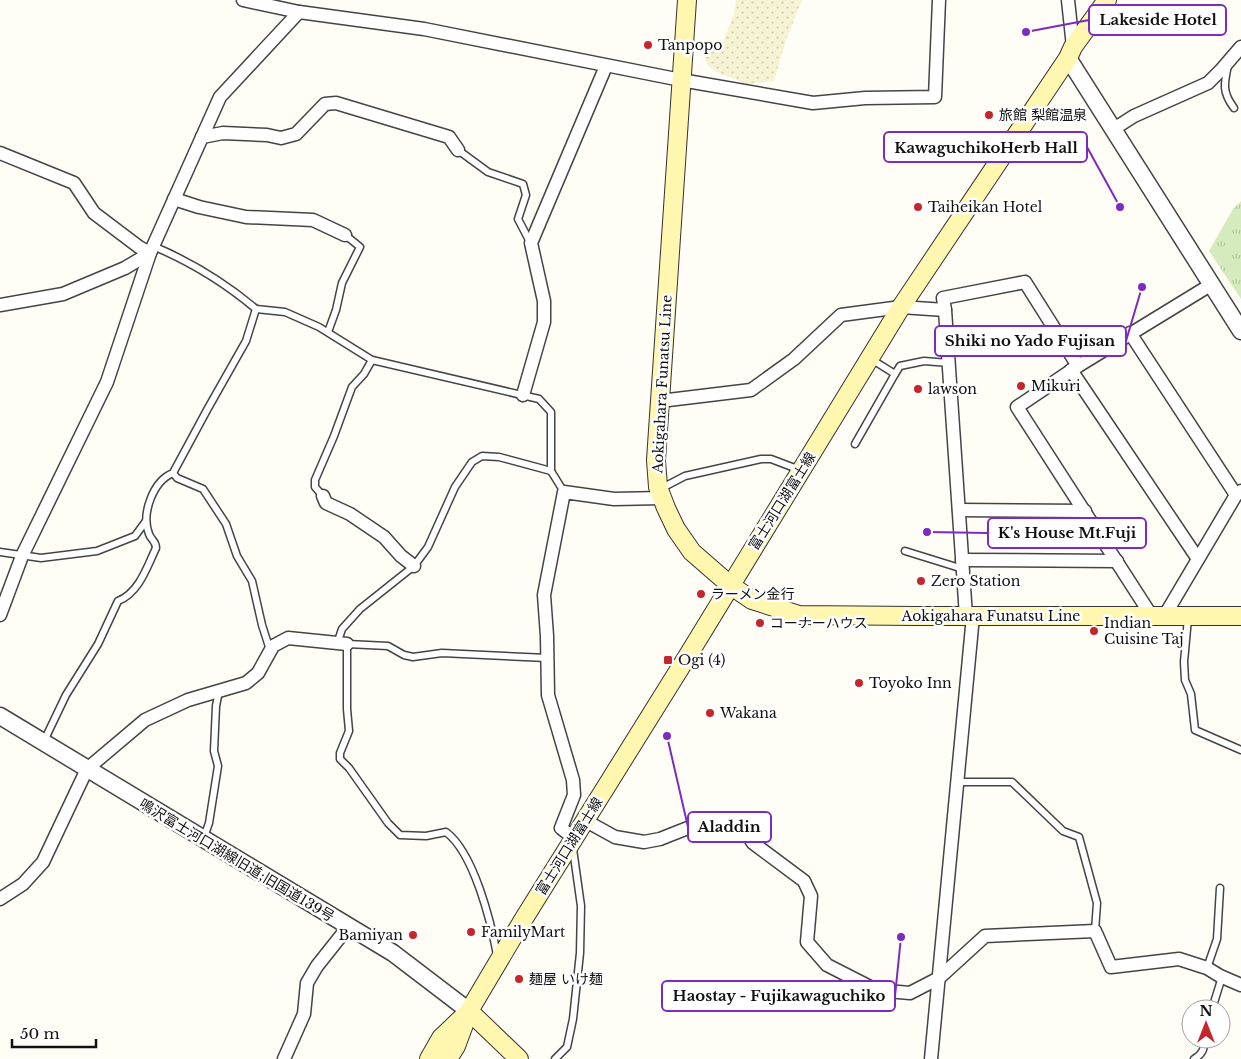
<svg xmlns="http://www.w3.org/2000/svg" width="1241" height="1059" font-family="'Libre Baskerville','Noto Sans JP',serif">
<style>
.farmland{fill:url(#farmland-dots)}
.grass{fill:url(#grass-tufts)}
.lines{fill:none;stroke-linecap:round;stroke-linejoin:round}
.service-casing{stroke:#444;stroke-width:9}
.minor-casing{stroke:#444;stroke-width:15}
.tertiary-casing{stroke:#444;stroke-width:19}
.secondary-casing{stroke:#333;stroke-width:20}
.service{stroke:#fff;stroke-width:6}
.minor{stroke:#fff;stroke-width:12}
.tertiary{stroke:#fff;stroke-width:16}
.secondary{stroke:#fff6b0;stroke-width:18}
.poi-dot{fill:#c4262e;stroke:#fff;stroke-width:2}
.labels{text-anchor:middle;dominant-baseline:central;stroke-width:5;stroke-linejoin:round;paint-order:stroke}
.poi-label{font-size:14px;fill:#111;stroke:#fff;text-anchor:start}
.street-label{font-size:14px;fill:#111;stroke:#fff}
.leader{fill:none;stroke:#7b2cbf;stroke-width:2}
.callout-dot{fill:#7b2cbf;stroke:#fff;stroke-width:2}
.callout{fill:#fff;stroke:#7b2cbf;stroke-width:2}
.callout-label{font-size:15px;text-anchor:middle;font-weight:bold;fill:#111}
</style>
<defs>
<pattern id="farmland-dots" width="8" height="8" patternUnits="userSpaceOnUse" patternTransform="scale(1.25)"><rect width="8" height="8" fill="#f6f3d4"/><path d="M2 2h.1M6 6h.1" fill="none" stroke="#d2cfb5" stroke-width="1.8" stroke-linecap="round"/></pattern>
<pattern id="grass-tufts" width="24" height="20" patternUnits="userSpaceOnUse" patternTransform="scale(1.25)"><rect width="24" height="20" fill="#d5ebbd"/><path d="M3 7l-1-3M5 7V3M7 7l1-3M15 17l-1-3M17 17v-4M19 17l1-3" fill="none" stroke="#b6c8a1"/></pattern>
</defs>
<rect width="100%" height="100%" fill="#fffdf5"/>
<polygon class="farmland" points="736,0 802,0 786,40 774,81 747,84 719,73 708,66 701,50 708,45 723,42 734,14"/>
<polygon class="grass" points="1241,201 1241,299 1209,251 1233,209"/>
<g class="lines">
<defs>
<g id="service">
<path d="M1228,65C1224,84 1222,92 1234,108"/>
<polyline points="458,150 488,172 523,184 526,195 518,219 530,242"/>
<polyline points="256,309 285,312 319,327 372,360 539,399 551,412 551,471"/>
<polyline points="328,332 336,310 342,283 360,247 344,234"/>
<polyline points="895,374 900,366 924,361 949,363"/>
<polyline points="855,444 895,374 871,359"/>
<polyline points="173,473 177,478 203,489 226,524 237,556 252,581 262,625 270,650"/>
<polyline points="660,489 685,476 761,459 771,459 800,470"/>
<polyline points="323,496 315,487 315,480 334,436 352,387 364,374 372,360"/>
<polyline points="905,551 963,569"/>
<polyline points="0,552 41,558 97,551 135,536 146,521"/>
<polyline points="1188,618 1184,662 1185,680 1191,694 1195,730 1241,750"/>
<polyline points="337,644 342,629 360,609 414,566 428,547 455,487 472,462 482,456 499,457 551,471 564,492"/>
<path d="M44,741L66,695L98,644L118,601C139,593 147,567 156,548C156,541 151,540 149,534C141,514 153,481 173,473L207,410L246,341L256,309C224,282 191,262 153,246"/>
<polyline points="957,782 1012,782 1063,831 1079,837 1097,903 1095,931"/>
<polyline points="204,837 209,823 218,766 214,751 216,706 219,691"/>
<path d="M497,955C491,922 474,853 446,832L426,836L400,835L388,823L349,768L340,759V753L349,731L347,709V644L388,646L404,655L413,657L442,653L547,658"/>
<polyline points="1207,968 1217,939 1220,888"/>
<polyline points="1212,1009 1222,977"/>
<polyline points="555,1059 567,1047 573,1019 580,953 581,906 573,849"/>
<path d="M1194,1059C1203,1054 1204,1049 1205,1039"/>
</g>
<g id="minor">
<polyline points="243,0 299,12 424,29 681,80 813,103 865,98 935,97 939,0"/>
<polyline points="1068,0 1073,47"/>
<polyline points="1112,130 1134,116 1208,83 1222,69 1241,47"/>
<polyline points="202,137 223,133 267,135 281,138 296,134 325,104 336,103 449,137 458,150"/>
<polyline points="0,153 74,183 94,213 139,247 150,253 125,268 63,294 0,305"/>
<polyline points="174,199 199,207 246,217 313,220 345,235"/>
<polyline points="945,310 943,298 1025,282 1078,366 1212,284"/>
<polyline points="1130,333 1236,495"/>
<polyline points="1078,366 1017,407 1151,615"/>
<polyline points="1071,370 1198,559"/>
<polyline points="523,395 544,322 544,301 531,243 606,66"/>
<polyline points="660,401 751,390 794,359 841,315 901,307 945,310 966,616"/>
<polyline points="323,496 326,503 350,514 384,537 401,556 414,566"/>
<polyline points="959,510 1085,511"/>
<polyline points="962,560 1117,561"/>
<polyline points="0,615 22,556 107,382 150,253 220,97 299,12"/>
<polyline points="1165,615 1236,495 1241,491"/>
<polyline points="586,821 615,837 644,842 660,839 708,820 741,824 753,843 804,881 811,896 807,942 827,965 876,990 910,993 939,978 985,936 1095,931 1111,967 1179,959 1207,968 1220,976 1241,985"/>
<polyline points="575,839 561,828 574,795 573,780 548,695 547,636 544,595 564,492 614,499 662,498"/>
<polyline points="0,899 23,884 43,862 87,769 145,720 188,700 246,683 258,673 273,646 288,638 347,644"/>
<polyline points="284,1059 304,1014 307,983 317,966 348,927"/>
<polyline points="931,1059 973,616"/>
</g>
<g id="tertiary">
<polyline points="1068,58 1241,331"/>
<polyline points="0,716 393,953 469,1011"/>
</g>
<g id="secondary">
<polyline points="687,0 656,460 658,487 666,508 676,529 692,552 730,585 752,600 799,615 917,616 1241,616"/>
<polyline points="469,1011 519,1059"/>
<polyline points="429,1059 441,1038 465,1015"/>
<polyline points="448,1059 456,1046 469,1011 523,920 687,657 901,307 1068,58 1073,47 1107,0"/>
</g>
</defs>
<use href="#service" class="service-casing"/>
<use href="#minor" class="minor-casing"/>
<use href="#tertiary" class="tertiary-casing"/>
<use href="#secondary" class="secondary-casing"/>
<use href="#service" class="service"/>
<use href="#minor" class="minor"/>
<use href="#tertiary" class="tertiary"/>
<use href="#secondary" class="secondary"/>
</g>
<g class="poi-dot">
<circle cx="648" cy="45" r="5"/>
<circle cx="989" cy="115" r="5"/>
<circle cx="918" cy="207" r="5"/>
<circle cx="1021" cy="386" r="5"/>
<circle cx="918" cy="389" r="5"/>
<circle cx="921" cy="581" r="5"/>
<circle cx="701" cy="594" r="5"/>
<circle cx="760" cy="623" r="5"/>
<circle cx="1094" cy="631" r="5"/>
<rect x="663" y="655" width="10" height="10" rx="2.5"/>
<circle cx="859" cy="683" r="5"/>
<circle cx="710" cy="713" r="5"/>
<circle cx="471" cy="932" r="5"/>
<circle cx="413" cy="935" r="5"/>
<circle cx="519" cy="979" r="5"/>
</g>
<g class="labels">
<g class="poi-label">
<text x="658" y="45">Tanpopo</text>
<text x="999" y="115">旅館 梨館温泉</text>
<text x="928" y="207">Taiheikan Hotel</text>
<text x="1031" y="386">Mikuri</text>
<text x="928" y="389">lawson</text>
<text x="931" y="581">Zero Station</text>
<text x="711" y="594">ラーメン金行</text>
<text x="770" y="623">コーナーハウス</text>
<text x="1104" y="623">Indian<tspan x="1104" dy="16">Cuisine Taj</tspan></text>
<text x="678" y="660">Ogi (4)</text>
<text x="869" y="683">Toyoko Inn</text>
<text x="720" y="713">Wakana</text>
<text x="481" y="932">FamilyMart</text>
<text x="403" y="935" text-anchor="end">Bamiyan</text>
<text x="529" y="979">麺屋 いけ麺</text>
</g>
<g class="street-label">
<text transform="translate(662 384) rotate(-87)">Aokigahara Funatsu Line</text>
<text transform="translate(782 501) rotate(-58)">富士河口湖富士線</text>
<text x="991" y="616">Aokigahara Funatsu Line</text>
<text transform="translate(569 846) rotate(-58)">富士河口湖富士線</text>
<text transform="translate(237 860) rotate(31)">鳴沢富士河口湖線旧道;旧国道139号</text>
</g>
</g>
<path class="leader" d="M1026 32L1089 20M1120 207L1087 147M1142 287L1126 341M927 532L988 533M667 736L688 827M901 937L895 996"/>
<g class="callout-dot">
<circle cx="1026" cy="32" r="5"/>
<circle cx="1120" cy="207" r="5"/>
<circle cx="1142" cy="287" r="5"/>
<circle cx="927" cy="532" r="5"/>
<circle cx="667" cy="736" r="5"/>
<circle cx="901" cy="937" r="5"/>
</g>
<g class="callout">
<rect x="1089" y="5" width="137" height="30" rx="5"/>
<rect x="884" y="132" width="203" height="30" rx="5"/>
<rect x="935" y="326" width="191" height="30" rx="5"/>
<rect x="988" y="518" width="158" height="30" rx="5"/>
<rect x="688" y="812" width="83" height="30" rx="5"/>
<rect x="662" y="981" width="233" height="30" rx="5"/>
</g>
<g class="callout-label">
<text x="1158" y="25">Lakeside Hotel</text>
<text x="986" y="153">KawaguchikoHerb Hall</text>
<text x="1030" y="346">Shiki no Yado Fujisan</text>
<text x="1067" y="538">K's House Mt.Fuji</text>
<text x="729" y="832">Aladdin</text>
<text x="779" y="1001">Haostay - Fujikawaguchiko</text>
</g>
<g transform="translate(1206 1024)"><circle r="24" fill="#ffffff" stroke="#a0a0a0"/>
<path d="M0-4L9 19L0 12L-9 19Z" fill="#c4262e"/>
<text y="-8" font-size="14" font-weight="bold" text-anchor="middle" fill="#111111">N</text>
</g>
<path d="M12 1039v8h84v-8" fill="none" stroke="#111111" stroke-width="2.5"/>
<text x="20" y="1039" font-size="15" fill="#111111" stroke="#ffffff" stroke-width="4" paint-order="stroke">50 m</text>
</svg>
